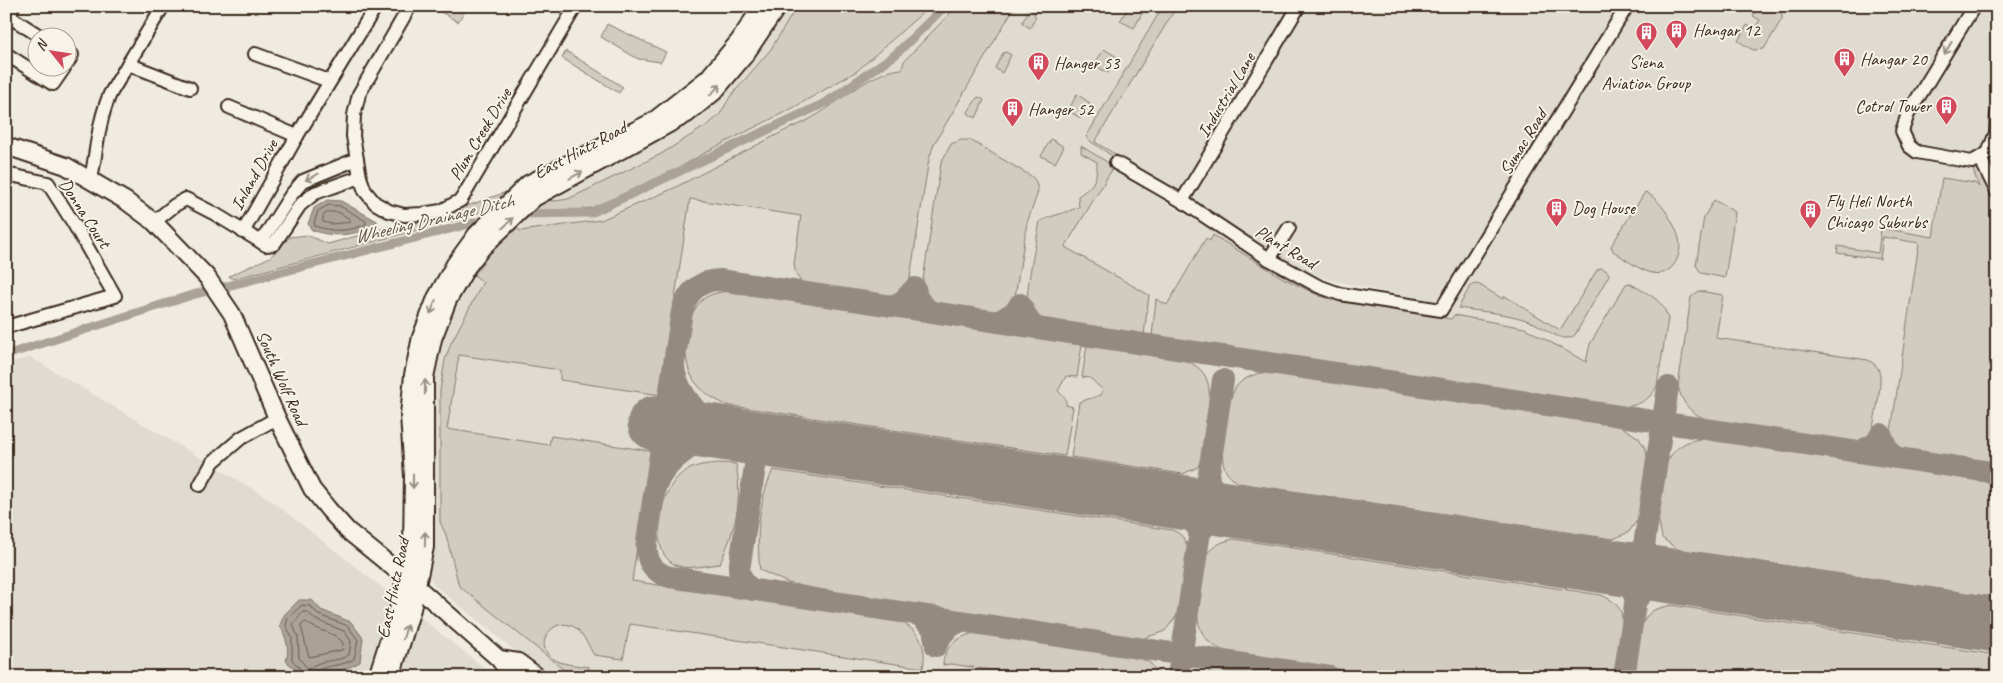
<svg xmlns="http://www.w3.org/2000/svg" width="2003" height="683" font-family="Caveat,sans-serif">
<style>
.built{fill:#e0dbd0}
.green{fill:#d1cbc0;stroke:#867a6f}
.water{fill:#aaa296;stroke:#7e7266}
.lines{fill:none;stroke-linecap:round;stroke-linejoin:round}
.shore{stroke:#675a4e;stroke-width:1}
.canal{stroke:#aaa296;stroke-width:9}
.taxiway{stroke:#958a7f;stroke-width:22}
.runway{stroke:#958a7f;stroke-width:55}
.minor-casing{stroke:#3b2a1e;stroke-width:16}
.major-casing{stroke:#3b2a1e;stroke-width:20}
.minor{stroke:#f7f3e8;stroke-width:12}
.major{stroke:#f7f3e8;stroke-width:16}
.oneway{stroke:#998e83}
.labels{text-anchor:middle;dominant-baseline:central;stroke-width:4;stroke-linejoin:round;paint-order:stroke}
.poi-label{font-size:18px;fill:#3b2a1e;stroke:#f7f3e8;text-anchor:start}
.street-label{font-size:18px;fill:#3b2a1e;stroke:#f7f3e8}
.water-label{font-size:19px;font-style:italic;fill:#625448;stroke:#f7f3e8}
</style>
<rect width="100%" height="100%" fill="#efebe0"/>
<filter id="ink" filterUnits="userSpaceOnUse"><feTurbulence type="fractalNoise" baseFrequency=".02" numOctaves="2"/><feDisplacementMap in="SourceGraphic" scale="10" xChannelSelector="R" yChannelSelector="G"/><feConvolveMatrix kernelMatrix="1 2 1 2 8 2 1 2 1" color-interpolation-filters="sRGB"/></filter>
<g filter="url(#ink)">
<g class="built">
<polygon points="785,6 850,6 879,23 891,6 1619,6 1437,303 1330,280 1303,270 1120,158 1112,170 1291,278 1443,314 1630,6 1997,6 1997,677 547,677 445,594 434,585 429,576 427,565 432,380 447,320 455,300 479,259 540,203 726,89 760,48"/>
<polygon points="30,357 268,498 496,677 6,677 6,364"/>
</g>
<g class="green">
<polygon points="431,6 468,6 458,22"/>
<polygon points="797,6 877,6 886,11 891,6 930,6 857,71 793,108 710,150 668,174 591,208 560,212 531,210 543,200 556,201 568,199 587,190 661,154 709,124 720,114 730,97 771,49"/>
<path d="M957,6H1015L934,144L929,159L909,284L903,291L888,297L803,284L796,275L794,264L801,216L690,199L660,395L560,380V370L459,355L447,429L549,445L551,436L651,451L632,581L901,622C921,632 927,647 923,668L630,624L623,659L594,655C589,647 584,635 577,629C557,613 531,642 552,658C561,665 578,665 589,667L588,674L592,675L591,677H573L459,586L446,535L440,522V391L445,360L451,343L483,282L474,275L496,242L514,224L520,231L601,220L672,189L790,128C828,116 865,71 902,69L904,61Z"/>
<polygon points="1129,6 1134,6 1143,12 1134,28 1120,21"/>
<polygon points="1163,6 1177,6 1095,142 1120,157 1118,160 1090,141 1086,137"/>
<path d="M1759,6C1769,6 1783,6 1782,19L1764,49L1753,50L1738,41L1747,25L1754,29L1760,20L1753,16Z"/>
<polygon points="1032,7 1037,10 1034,15 1036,17 1030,28 1022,23 1030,8"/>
<polygon points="607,24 666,52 661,62 638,59 601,37"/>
<polygon points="1104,49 1117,57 1108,73 1094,65"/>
<polygon points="566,51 623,87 619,93 562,58"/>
<polygon points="1006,52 1011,55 1002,73 995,68 1003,53"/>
<polygon points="1077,94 1090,103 1081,118 1068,111"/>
<polygon points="979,97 984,100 976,118 969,114 968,112 977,98"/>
<polygon points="1051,139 1064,147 1055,163 1041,156"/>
<polygon points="961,140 970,140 1031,176 1035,180 1038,189 1037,195 1027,223 1015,297 1008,309 1001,312 937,304 927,297 922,286 941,163 951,144"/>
<path d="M1081,146L1112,165L1111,167L1113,168L1065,247L1149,295L1144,335L1039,319C1033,317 1030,314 1028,308C1024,293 1037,239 1040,221C1053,215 1066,213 1079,207L1078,196C1093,186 1097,181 1097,162L1081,153Z"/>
<path d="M1997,149V464L1905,450C1896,446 1894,441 1891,431L1919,243L1883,237L1880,259L1837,253L1838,246L1878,253L1881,228L1933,237L1942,178L1975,183L1979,187L1973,170L1993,158Z"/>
<polygon points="506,192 487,210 460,219 233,279 229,276 270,257 290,237 307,235 328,244 385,228 423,222"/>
<path d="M1645,192C1660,198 1679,228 1680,245C1680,260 1670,277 1653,273C1640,271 1624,258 1613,251L1611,246Z"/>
<polygon points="1714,200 1735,212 1725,278 1701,273 1696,265 1704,217"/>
<path d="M1213,235L1283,278L1320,296L1339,301L1451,319L1454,315L1525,328L1586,362L1590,344L1626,284L1629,283C1646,293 1664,299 1668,319L1657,386C1649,402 1635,407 1618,407L1152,336L1156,299L1167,305L1206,238L1210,241Z"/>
<path d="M1601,268L1607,271L1609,275L1575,335C1563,345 1545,328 1534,323C1511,313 1482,312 1458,308L1471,285L1478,284L1503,299L1505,296L1560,330L1597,270Z"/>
<path d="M729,291L1082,345L1077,377L1066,376L1058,391L1066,399V405L1073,407L1065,456L726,405C712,398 698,390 691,375C681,355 685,310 706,297C713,293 721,292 729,291Z"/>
<path d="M1699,291L1723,295L1716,338L1868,360C1872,362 1878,366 1879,371C1883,382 1875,416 1873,428C1868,437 1864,441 1854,442L1712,421C1693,416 1682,405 1678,386L1691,297Z"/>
<path d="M1087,345L1179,358C1218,370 1210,396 1205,428C1203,441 1203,455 1198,467L1183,474L1071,457L1079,402L1101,395L1103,390L1090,378L1082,377Z"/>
<path d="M1259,373H1272L1619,425L1639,438L1645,448L1648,460L1640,516L1629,532L1613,539L1239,483C1232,479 1226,474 1224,466C1219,452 1227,399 1236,387C1242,379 1251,376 1259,373Z"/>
<path d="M1706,438L1997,483V595L1986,596L1677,549L1662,538L1658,517L1667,462C1676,445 1688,440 1706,438Z"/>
<path d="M720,463L736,464C743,502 735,529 720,564C707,565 690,570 678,566C645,554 660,492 680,475C693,465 705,464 720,463Z"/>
<path d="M773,470L1172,530C1182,534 1185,538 1188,549L1178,614L1165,631L1142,639L830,592L788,583L760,570C756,534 758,503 773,470Z"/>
<path d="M1234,539L1601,595C1608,598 1616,602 1620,610C1627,624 1617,660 1615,677H1389L1228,652C1181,638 1201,590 1206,554C1215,545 1222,541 1234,539Z"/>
<path d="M1671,605L1997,655V677H1634C1636,660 1637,621 1652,611C1657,608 1665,607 1671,605Z"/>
<path d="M975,633L1140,658L1149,662L1162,677H1038L951,664L943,665C943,647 959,636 975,633Z"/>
<polygon points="1221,670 1243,674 1247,677 1201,677 1212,671"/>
</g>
<g class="water">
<path d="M327,200L341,201L377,221L378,227C352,234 337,239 312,230L308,224L314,208Z"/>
<path d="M299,600H312L321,610L351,622L363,638L360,662C343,672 317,677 297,677L295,669L286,661C290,648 286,638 280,625L284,615Z"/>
</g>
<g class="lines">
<g class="shore">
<path d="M329,205L340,206L366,221V224C350,232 332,232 315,226L314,223L318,211Z"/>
<polygon points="329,212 338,212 350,219 351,222 331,224 323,222 323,216"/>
<path d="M303,612H307L316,620L344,631L351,641L349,655C337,663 320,658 309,669L307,668L299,658L298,637L293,625Z"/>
<path d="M306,622C317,632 335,631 343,643L342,650L309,657L301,626Z"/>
<path d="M302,677L299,667L292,660V638L286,625L288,618L302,605L310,606L319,615L348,626L358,640L354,659C341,667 326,664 315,672L314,677"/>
</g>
<g class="canal">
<polyline points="517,214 591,213 827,102 896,54 945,6"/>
<polyline points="6,355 192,295 489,219"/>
</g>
<g class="taxiway">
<polyline points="892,306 903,301 915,288 917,298 929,311"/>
<polyline points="998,322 1016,311 1020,304 1029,321 1036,328"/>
<polyline points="1859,452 1876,443 1881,434 1889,452 1897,458"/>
<path d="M1208,480L1222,501L1238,510C1221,515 1211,519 1200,532L1186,510L1167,500C1185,498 1196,494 1208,480Z"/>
<path d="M657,483C668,459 693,446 714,431C699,413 676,392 674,367"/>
<path d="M1644,546C1652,564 1658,569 1676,577C1656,582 1649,585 1636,600C1630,582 1621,574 1603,566C1623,563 1630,561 1644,546Z"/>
<path d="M753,590C745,584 741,580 739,570L756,460C763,447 771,445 785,442"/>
<path d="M919,615L933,628L936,646C942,632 948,627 961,621"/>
<polyline points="1956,619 1976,618 1997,612"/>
<polyline points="1178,677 1223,380"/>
<path d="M1330,677L670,577C652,572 645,560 647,541L682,311C687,293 699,280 720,280L1997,473"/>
<polyline points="1624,677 1668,387"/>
</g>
<polyline class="runway" points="655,423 1997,625"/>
<defs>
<g id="minor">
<polyline points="410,6 359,94 354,115 353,136 360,177 365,191 375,203 389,211 404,215 422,214 441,211 461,200 576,6"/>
<polyline points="1974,6 1908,114 1902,131 1909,146 1917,152 1972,162 1988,153 1996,133 1997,114"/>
<polyline points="10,17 43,38"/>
<polyline points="6,25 13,6"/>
<polyline points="68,52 72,55 68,62"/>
<polyline points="6,54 53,84 64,68"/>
<polyline points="255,54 329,81"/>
<polyline points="128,64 190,88"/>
<polyline points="229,107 297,136"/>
<polyline points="1980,158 1997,192"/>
<polyline points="1116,163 1182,201 1269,259 1318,286 1340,294 1441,310 1627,6"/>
<polyline points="6,174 48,183 74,224 115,296 6,327"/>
<path d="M91,179C97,149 98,122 110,94L163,6"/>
<polyline points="1182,201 1299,6"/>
<polyline points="154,222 175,205 186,199 215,214 266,245 274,244 300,205 315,193 360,177"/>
<polyline points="243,232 297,136 376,6"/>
<polyline points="261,242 291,195 303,181 357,159"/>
<polyline points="1269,259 1289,228"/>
<polyline points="200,485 213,462 241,438 277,418"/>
</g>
<g id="major">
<polyline points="6,146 66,166 126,201 154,222 207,277 232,314 277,418 312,489 329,510 348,531 417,587 499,659 512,677"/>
<polyline points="499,659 518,662 538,677"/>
<polyline points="377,677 398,610 412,547 413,476 409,415 413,375 421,337 436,298 455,264 476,235 528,184 652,122 708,78 739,41 762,6"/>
<polyline points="391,677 412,609 425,547 425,377 433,339 448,300 467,267 482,248 534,198 687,114 714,92 745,55 778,6"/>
</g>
</defs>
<use href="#minor" class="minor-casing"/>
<use href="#major" class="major-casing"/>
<use href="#minor" class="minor"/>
<use href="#major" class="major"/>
</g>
<defs><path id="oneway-shaft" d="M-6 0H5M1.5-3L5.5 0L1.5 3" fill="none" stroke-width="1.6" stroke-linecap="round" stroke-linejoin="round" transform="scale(1.25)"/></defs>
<g class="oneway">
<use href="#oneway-shaft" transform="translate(1948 48) rotate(121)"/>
<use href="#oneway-shaft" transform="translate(715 90) rotate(-46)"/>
<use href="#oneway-shaft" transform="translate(576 175) rotate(-28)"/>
<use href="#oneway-shaft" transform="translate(312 177) rotate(154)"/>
<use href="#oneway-shaft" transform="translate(508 223) rotate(-44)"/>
<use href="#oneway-shaft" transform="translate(433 307) rotate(111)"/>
<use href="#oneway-shaft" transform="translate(425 387) rotate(-89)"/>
<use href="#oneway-shaft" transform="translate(413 481) rotate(90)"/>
<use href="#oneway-shaft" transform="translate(425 539) rotate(-89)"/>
<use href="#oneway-shaft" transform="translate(405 632) rotate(-74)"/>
</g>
</g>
<defs>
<symbol id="building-pin" viewBox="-11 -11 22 30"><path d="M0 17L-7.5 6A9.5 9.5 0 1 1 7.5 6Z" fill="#d1495b" stroke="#f7f3e8"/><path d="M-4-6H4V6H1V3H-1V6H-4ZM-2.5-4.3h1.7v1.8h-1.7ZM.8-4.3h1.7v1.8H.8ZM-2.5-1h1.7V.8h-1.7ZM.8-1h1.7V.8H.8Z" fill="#fff"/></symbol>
</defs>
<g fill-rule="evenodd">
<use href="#building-pin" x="1664" y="18" width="25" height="34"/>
<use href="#building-pin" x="1634" y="20" width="25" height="34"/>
<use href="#building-pin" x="1832" y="46" width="25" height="34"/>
<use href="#building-pin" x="1026" y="50" width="25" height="34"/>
<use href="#building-pin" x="1934" y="94" width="25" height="34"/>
<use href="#building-pin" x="1000" y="96" width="25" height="34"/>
<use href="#building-pin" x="1544" y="196" width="25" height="34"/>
<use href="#building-pin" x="1798" y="198" width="25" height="34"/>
</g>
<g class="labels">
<g class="poi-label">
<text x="1693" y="30">Hangar 12</text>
<text x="1860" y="59">Hangar 20</text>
<text x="1646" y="62" text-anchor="middle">Siena<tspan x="1646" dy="21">Aviation Group</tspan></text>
<text x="1054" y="63">Hanger 53</text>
<text x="1931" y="106" text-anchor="end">Cotrol Tower</text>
<text x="1028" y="109">Hanger 52</text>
<text x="1826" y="201">Fly Heli North<tspan x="1826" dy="21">Chicago Suburbs</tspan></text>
<text x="1572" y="208">Dog House</text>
</g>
<g class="street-label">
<text transform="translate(1226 95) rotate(-59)">Industrial Lane</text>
<text transform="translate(480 134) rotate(-59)">Plum Creek Drive</text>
<text transform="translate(1523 142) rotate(-58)">Sumac Road</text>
<text transform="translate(580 150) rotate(-28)">East Hintz Road</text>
<text transform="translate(254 175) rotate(-61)">Inland Drive</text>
<text transform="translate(85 213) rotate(57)">Donna Court</text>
<text transform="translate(1286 247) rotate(31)">Plant Road</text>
<text transform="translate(282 378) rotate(66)">South Wolf Road</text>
<text transform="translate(393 588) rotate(-78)">East Hintz Road</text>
</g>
<g class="water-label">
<text transform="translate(434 219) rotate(-13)">Wheeling Drainage Ditch</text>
</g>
</g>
<rect width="2003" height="683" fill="none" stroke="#f7f3e8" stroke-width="25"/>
<rect x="12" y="12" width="1978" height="658" fill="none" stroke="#3b2a1e" stroke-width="2" filter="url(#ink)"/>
<g transform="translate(52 52) rotate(300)"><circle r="24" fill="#f7f3e8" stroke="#aca397"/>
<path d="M0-4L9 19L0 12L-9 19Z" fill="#d1495b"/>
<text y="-8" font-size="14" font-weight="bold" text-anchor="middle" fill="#3b2a1e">N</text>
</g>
</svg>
